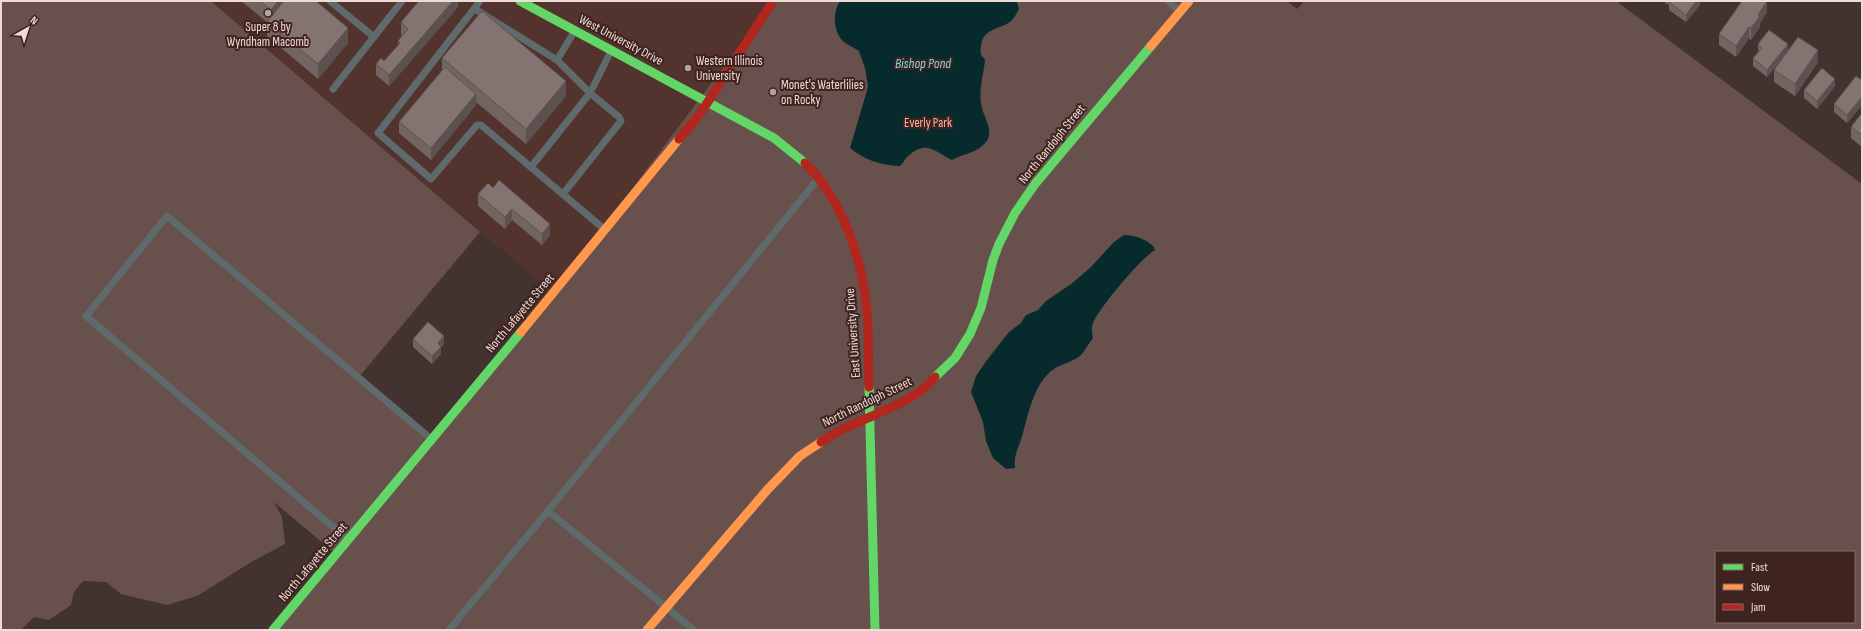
<svg xmlns="http://www.w3.org/2000/svg" width="1863" height="631" font-family="'Sofia Sans Condensed',sans-serif">
<style>
.built{fill:#53332d}
.green{fill:#68504c;fill-rule:evenodd}
.water{fill:#072b2c}
.lines{fill:none;stroke-linecap:round;stroke-linejoin:round}
.lane{stroke:#5e6a6b;stroke-width:7}
.fast{stroke:#63d668;stroke-width:9}
.slow{stroke:#ff974d;stroke-width:9}
.jam{stroke:#b3261e;stroke-width:9}
.wall{fill:#726461}
.shaded-wall{fill:#5c514f}
.building{fill:#847471;stroke:#5c514f}
.poi-dot{fill:#b2a19d;stroke:#3f231e;stroke-width:1.5}
.labels{text-anchor:middle;dominant-baseline:central;stroke-width:4;stroke-linejoin:round;paint-order:stroke}
.poi-label{font-size:13px;fill:#efdcd8;stroke:#3f231e;text-anchor:start}
.street-label{font-size:13px;fill:#efdcd8;stroke:#3f231e}
.park-label{font-size:13px;fill:#f9b3a6;stroke:#3f231e}
.water-label{font-size:14px;font-style:italic;fill:#7fd5da;stroke:#3f231e}
</style>
<rect width="100%" height="100%" fill="#423330"/>
<polygon class="built" points="211,1 773,1 553,294"/>
<path class="green" d="M1,1H211L480,232L359,377L432,439L553,294L773,1H1287L1297,9L1304,1H1616L1862,184V630H273L336,554L274,502L282,517L285,544L253,561L197,596L167,605L121,594L106,582L83,581L74,592L71,605L49,620L34,617L21,630H1ZM1716,552H1854V622H1716Z"/>
<g class="water">
<path d="M840,1L1017,2L1019,9C1017,13 1014,18 1011,21C1004,28 986,28 982,41C981,44 980,51 981,54C981,57 985,57 985,61C983,76 979,89 981,104C983,118 998,134 982,146C973,154 962,154 952,160C934,151 926,139 907,157C904,160 903,165 899,166C880,165 865,160 850,148L868,87L865,68L859,51C855,48 849,46 845,43C833,33 832,13 840,1Z"/>
<path d="M1124,235C1135,235 1146,239 1154,247L1155,250C1141,258 1099,308 1093,323C1091,329 1092,332 1093,338C1088,344 1085,351 1080,356C1071,363 1059,364 1050,372C1033,388 1029,412 1023,433C1020,445 1013,455 1015,468L1006,469L993,458L986,441L983,422L971,392L976,376L987,360L1009,332L1021,323L1026,315L1038,310L1046,301L1071,284L1090,268L1114,242Z"/>
</g>
<g class="lines">
<g class="lane">
<polyline points="330,1 374,37"/>
<polyline points="480,1 378,133 431,179 477,125 481,125 604,229"/>
<polyline points="1168,1 1178,10"/>
<polyline points="475,9 557,60"/>
<polyline points="333,89 402,1"/>
<polyline points="531,167 590,93 557,60 574,32"/>
<polyline points="563,194 621,121 619,117 590,93 611,51"/>
<polyline points="548,511 694,630"/>
<polyline points="346,538 86,316 167,216 430,438"/>
<polyline points="449,630 548,511 817,180"/>
</g>
<g class="fast">
<polyline points="520,1 774,138 805,163"/>
<polyline points="935,377 955,358 970,334 981,308 993,260 999,244 1015,213 1035,184 1151,46"/>
<polyline points="869,387 875,630"/>
<polyline points="273,630 521,332"/>
</g>
<g class="slow">
<polyline points="1151,46 1189,1"/>
<polyline points="521,332 679,139"/>
<polyline points="647,630 768,489 800,456 821,442"/>
</g>
<g class="jam">
<polyline points="679,139 700,114 773,1"/>
<path d="M805,163C843,201 862,258 867,310C869,336 868,362 869,387"/>
<path d="M821,442C851,421 889,413 919,392C925,389 930,382 935,377"/>
</g>
</g>
<g class="wall">
<polygon points="241,1 316,1 348,43 318,79 267,36 267,22"/>
<polygon points="458,1 458,7 389,86 376,75 376,64 384,61 398,46 398,41 402,35 401,34 401,22"/>
<polygon points="1662,1 1700,1 1700,5 1686,22 1669,10 1669,5"/>
<polygon points="1767,1 1767,12 1760,23 1760,27 1751,40 1749,38 1736,57 1719,45 1719,34"/>
<polygon points="1758,44 1788,52 1818,62 1795,96 1774,82 1774,70 1785,55 1767,77 1753,66 1753,58 1758,52"/>
<polygon points="442,58 566,96 526,144 476,102 476,105 431,160 399,133 399,122 442,70"/>
<polygon points="1862,80 1862,105 1847,123 1834,112 1834,104"/>
<polygon points="1835,86 1817,109 1804,98 1804,90"/>
<polygon points="1862,113 1862,147 1851,138 1851,127"/>
<polygon points="488,183 550,235 542,245 512,220 505,229 478,206 478,194"/>
<polygon points="413,339 444,344 441,347 441,354 432,364 413,347"/>
</g>
<g class="shaded-wall">
<polygon points="278,1 290,1 271,25 271,10"/>
<polygon points="453,1 458,1 458,7 389,86 389,75"/>
<polygon points="1696,1 1700,1 1700,5 1686,22 1686,15"/>
<polygon points="1767,1 1767,12 1760,23 1760,27 1751,40 1751,28 1758,15"/>
<polygon points="1749,27 1749,38 1736,57 1736,46"/>
<polygon points="348,28 348,43 318,79 318,64"/>
<polygon points="1788,44 1788,52 1767,77 1767,70"/>
<polygon points="1818,50 1818,62 1795,96 1795,84"/>
<polygon points="1835,79 1835,86 1817,109 1817,101"/>
<polygon points="566,81 566,96 526,144 526,129"/>
<polygon points="476,94 476,105 431,160 431,148"/>
<polygon points="1862,97 1862,105 1847,123 1847,115"/>
<polygon points="512,209 512,220 505,229 505,217"/>
<polygon points="550,224 550,235 542,245 542,234"/>
<polygon points="444,336 444,344 441,347 441,354 432,364 432,356 438,343"/>
</g>
<g class="building">
<polygon points="260,1 278,1 271,10"/>
<polygon points="284,1 316,1 348,28 318,64 267,22"/>
<polygon points="419,1 453,1 389,75 376,64 381,58 384,61 400,43 398,41 408,29 401,22"/>
<polygon points="1670,1 1696,1 1686,15 1669,2"/>
<polygon points="1742,1 1767,1 1758,15 1760,16 1751,28 1749,27 1736,46 1719,34"/>
<polygon points="482,11 566,81 526,129 442,58"/>
<polygon points="1769,30 1788,44 1767,70 1753,58 1762,48 1758,44"/>
<polygon points="1798,37 1818,50 1795,84 1774,70"/>
<polygon points="445,67 476,94 431,148 399,122"/>
<polygon points="1822,68 1835,79 1817,101 1804,90"/>
<polygon points="1856,76 1862,80 1862,97 1847,115 1834,104"/>
<polygon points="1862,113 1862,135 1851,127"/>
<polygon points="499,180 550,224 542,234 512,209 505,217 478,194 488,183 493,188"/>
<polygon points="428,322 444,336 438,343 441,347 432,356 413,339"/>
</g>
<g class="poi-dot">
<circle cx="268" cy="13" r="4"/>
<circle cx="688" cy="68" r="4"/>
<circle cx="773" cy="92" r="4"/>
</g>
<g class="labels">
<g class="poi-label">
<text x="268" y="27" text-anchor="middle">Super 8 by<tspan x="268" dy="15">Wyndham Macomb</tspan></text>
<text x="696" y="61">Western Illinois<tspan x="696" dy="15">University</tspan></text>
<text x="781" y="85">Monet's Waterlilies<tspan x="781" dy="15">on Rocky</tspan></text>
</g>
<g class="street-label">
<text transform="translate(621 40) rotate(28)">West University Drive</text>
<text transform="translate(1052 144) rotate(-51)">North Randolph Street</text>
<text transform="translate(520 313) rotate(-50)">North Lafayette Street</text>
<text transform="translate(853 333) rotate(-94)">East University Drive</text>
<text transform="translate(867 402) rotate(-26)">North Randolph Street</text>
<text transform="translate(313 562) rotate(-50)">North Lafayette Street</text>
</g>
<g class="park-label">
<text x="928" y="123">Everly Park</text>
</g>
<g class="water-label">
<text x="923" y="63">Bishop Pond</text>
</g>
</g>
<rect width="1863" height="631" fill="none" stroke="#efdcd8" stroke-width="4"/>
<rect x="1715" y="551" width="140" height="72" fill="#3f231e" stroke="#856d68"/>
<rect x="1723" y="564" width="20" height="6" fill="#63d668" stroke="#856d68"/>
<text x="1751" y="571" font-size="12" fill="#efdcd8">Fast</text>
<rect x="1723" y="584" width="20" height="6" fill="#ff974d" stroke="#856d68"/>
<text x="1751" y="591" font-size="12" fill="#efdcd8">Slow</text>
<rect x="1723" y="604" width="20" height="6" fill="#b3261e" stroke="#856d68"/>
<text x="1751" y="611" font-size="12" fill="#efdcd8">Jam</text>
<g transform="translate(28 28) rotate(39)" stroke="#3f231e" stroke-width="3" paint-order="stroke">
<path d="M0-3L7 15L0 10L-7 15Z" fill="#efdcd8"/>
<text y="-6" font-size="11" font-weight="bold" text-anchor="middle" fill="#efdcd8">N</text>
</g>
</svg>
